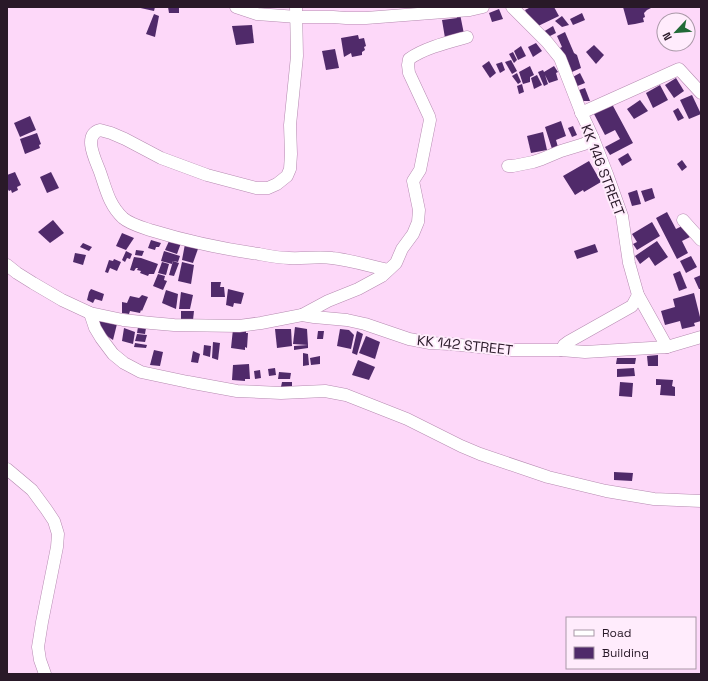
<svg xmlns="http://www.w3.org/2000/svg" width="708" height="681" font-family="'Space Grotesk',sans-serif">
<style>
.building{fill:#502a6a}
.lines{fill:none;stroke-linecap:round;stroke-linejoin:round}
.minor-casing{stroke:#b58ab0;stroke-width:13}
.minor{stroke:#fff;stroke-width:12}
.labels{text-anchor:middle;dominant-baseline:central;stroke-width:4;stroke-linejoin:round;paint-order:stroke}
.street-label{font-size:14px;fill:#291928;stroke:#ffecfc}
</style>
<rect width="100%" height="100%" fill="#fdd8f9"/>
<g class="building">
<polygon points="136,7 155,7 154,11"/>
<polygon points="168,7 179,7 179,13 169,13"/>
<polygon points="531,7 554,7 559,16 536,27 532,24 525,10"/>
<polygon points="623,7 653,7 647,10 644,13 645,17 643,18 644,22 635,24 628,25"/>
<polygon points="499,9 503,19 492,22 489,13"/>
<polygon points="582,13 585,20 573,25 570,19"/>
<polygon points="154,14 159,16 155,37 146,34"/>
<polygon points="460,14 464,34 445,38 442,20 457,18 456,15"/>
<polygon points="562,16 569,25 562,27 555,21"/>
<polygon points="252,25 254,43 236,45 232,26"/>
<polygon points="553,26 556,33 548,37 543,32"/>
<polygon points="565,32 574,53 577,55 581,68 572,72 567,60 558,49 562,47 557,36"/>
<polygon points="358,35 359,39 364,38 366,46 364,47 365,50 362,52 362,55 352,57 351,53 344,57 341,38"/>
<polygon points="536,43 542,51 533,57 528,47"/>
<polygon points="594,45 604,55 596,64 586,52"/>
<polygon points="521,46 526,56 518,60 514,51"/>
<polygon points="335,49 339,68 326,70 322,51"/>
<polygon points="513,52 517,60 514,63 509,54"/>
<polygon points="511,60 517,71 512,74 505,62"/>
<polygon points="489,61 496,73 490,78 482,66"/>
<polygon points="502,62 505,70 500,73 496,64"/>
<polygon points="530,66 534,75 530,77 530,82 523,84 519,72"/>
<polygon points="554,66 558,72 556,73 558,80 549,83 545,75 548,84 544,86 538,72 543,70 544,72"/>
<polygon points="517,73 521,82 518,84 512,76"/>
<polygon points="580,73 585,83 575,87 571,78"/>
<polygon points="537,75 542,85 534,89 531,78"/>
<polygon points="676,78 684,91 674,98 665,85"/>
<polygon points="522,84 524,92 519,94 517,86"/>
<polygon points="660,85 668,100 653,108 646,93"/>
<polygon points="585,88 590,101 583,101 579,90"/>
<polygon points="692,95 701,114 689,119 680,100"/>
<polygon points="640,100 648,111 634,119 627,109"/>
<polygon points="612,104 633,143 610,155 605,147 620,139 615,130 605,135 594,114"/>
<polygon points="678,108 684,118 678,121 673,111"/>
<polygon points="30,116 36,130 20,137 14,123"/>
<polygon points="561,121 566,136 556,140 558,147 552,149 545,127"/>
<polygon points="573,126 577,135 572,137 568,128"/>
<polygon points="543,132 547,150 531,153 527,136"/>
<polygon points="37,133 41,144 39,145 40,148 25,154 20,139"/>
<polygon points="628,153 632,160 622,166 618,159"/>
<polygon points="682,160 687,167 682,171 677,164"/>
<polygon points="589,161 601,182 584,192 583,190 575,195 563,176"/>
<polygon points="15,172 21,185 17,187 18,190 12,193 11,190 9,191 7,188 7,175"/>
<polygon points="51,172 59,188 47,193 40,177"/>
<polygon points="652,188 655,198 645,202 641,191"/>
<polygon points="637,190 641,204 632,206 628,193"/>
<polygon points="667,212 676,229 684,225 690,237 682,241 688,253 677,259 656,218"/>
<polygon points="53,220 64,233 50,243 38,232"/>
<polygon points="652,222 660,236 637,250 633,244 637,242 632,234"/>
<polygon points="122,233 134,238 126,250 116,246"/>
<polygon points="151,240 161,243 159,247 156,247 155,250 148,248"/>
<polygon points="169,241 181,243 177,254 165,250"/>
<polygon points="657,241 668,257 655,266 649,257 640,264 635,256"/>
<polygon points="83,243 92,247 89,251 80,247"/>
<polygon points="185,244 199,246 193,263 182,260"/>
<polygon points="595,244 598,252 577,259 574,251"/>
<polygon points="136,250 144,251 142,256 135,255"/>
<polygon points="126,251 132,254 130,259 127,258 125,262 122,260"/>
<polygon points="164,251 180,256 178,262 173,261 172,264 161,261"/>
<polygon points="75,253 86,255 83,265 73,262"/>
<polygon points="691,256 697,267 686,273 680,261"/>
<polygon points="134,257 141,258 158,264 154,274 149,274 148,276 140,273 141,271 137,270 138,268 136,268 134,271 130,270"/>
<polygon points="114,259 121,262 117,271 110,268 108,273 105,272 109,260 113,261"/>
<polygon points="173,261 179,263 174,276 169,275"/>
<polygon points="162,262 169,264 166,275 158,273"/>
<polygon points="182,262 194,265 191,284 178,281"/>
<polygon points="680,271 687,288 679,291 673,274"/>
<polygon points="158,274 165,276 164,280 167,281 163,290 153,286"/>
<polygon points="701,275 701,289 699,289 694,278"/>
<polygon points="211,282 221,282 220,287 224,287 225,297 211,297"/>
<polygon points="91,289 104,294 102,301 95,299 93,303 87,300 89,292"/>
<polygon points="228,289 244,293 241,304 234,303 233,307 226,305"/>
<polygon points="166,290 178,294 176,309 162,303"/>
<polygon points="181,292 193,295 190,309 179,309"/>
<polygon points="694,293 701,321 694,323 695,326 682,329 680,321 665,325 661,311 675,307 673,299"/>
<polygon points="142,295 148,297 142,311 141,310 140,313 130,311 129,314 122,313 122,302 127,303 130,296 139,298"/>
<polygon points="181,311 194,311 193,320 181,319"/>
<polygon points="98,316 117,324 113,340 98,330"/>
<polygon points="138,327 146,328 145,334 137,333"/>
<polygon points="295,327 307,329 308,345 293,344"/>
<polygon points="124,328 135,332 133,344 122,341"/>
<polygon points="233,329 246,330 246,333 248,333 247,348 245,347 245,350 231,348"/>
<polygon points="275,329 291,329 292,346 277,348"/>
<polygon points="340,329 349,330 354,335 351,349 337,346"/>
<polygon points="318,331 324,331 323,339 317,339"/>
<polygon points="357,331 363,334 357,355 352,353"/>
<polygon points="137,334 147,335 145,342 135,341"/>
<polygon points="366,336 380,342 375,359 359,353"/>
<polygon points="213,342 220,343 218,360 212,358"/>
<polygon points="135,343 147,345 146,348 134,347"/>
<polygon points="204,345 211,346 210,357 203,355"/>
<polygon points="308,345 308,348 294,350 294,346"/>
<polygon points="154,350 163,352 160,366 150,365"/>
<polygon points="193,351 200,354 198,363 191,362"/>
<polygon points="303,353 308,354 309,365 303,366"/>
<polygon points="658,355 658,366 648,366 647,356"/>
<polygon points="320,356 320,364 311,365 310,358"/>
<polygon points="617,358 636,358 635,364 616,364"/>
<polygon points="358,360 375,367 369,380 352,375"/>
<polygon points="249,364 250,379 245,379 245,381 232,380 233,365"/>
<polygon points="275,368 276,375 269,376 268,369"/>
<polygon points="634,368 635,376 617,377 617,369"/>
<polygon points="260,370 261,378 255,379 254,371"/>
<polygon points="279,372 291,373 290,379 278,379"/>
<polygon points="656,379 673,380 672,386 675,387 675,396 660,395 661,385 656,385"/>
<polygon points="282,382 292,382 292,387 281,387"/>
<polygon points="620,382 633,383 632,397 619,396"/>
<polygon points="614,472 633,473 632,481 614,480"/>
</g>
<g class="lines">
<defs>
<g id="minor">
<polyline points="236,7 257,14 297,17 333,17 346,18 366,18 470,10 483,7"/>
<path d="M296,7L297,56L290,125L291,154L290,169L287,176L277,184L268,188H256L207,175L161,158L125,139L111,133L100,130C82,135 96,161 100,172C106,189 109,205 123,218C130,224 141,227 150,230C186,241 223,249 259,254C269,256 279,258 289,258C303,259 318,256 332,258C351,260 369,266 388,270"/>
<polyline points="512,7 547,42 560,58 581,112 593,138 607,174 622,216 629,263 638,295 667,347"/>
<polyline points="581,113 679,69 701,93"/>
<polyline points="508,166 513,166 533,162 542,159 561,151 584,144 593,138"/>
<polyline points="683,220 701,240"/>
<polyline points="7,265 17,273 33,283 62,300 90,313 123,320 151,323 174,325 239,326 261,323 302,315 314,317 347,320 365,324 409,339 430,343 450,344 510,350 561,350 585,352 667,347 701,337"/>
<polyline points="90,313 95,328 101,338 113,354 124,363 141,372 188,382 237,391 281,393 325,391 346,395 407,419 461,446 480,454 548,477 606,491 654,499 701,501"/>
<path d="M302,315L328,301L358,289L382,276L396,263L402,249L413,234L418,222L419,210L413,181L420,170L430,120L429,116L409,73L408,65L409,59C424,48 449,42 467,37"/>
<polyline points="561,350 564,345 568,342 632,306 638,295"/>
<polyline points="7,469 32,490 46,509 54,521 58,534 57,547 42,622 38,647 40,660 45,674"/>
</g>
</defs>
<use href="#minor" class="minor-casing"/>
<use href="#minor" class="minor"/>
</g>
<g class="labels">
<g class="street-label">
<text transform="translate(603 170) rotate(69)">KK 146 STREET</text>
<text transform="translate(465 345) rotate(6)">KK 142 STREET</text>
</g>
</g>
<rect width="708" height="681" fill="none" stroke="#291928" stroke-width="16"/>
<rect x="566" y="617" width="130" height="52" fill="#ffecfc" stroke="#a998a7"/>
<rect x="574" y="630" width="20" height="6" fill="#ffffff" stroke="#a998a7"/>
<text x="602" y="637" font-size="12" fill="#291928">Road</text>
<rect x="574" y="647" width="20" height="12" fill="#502a6a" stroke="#a998a7"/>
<text x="602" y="657" font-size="12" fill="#291928">Building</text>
<g transform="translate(676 32) rotate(244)"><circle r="19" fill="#ffecfc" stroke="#a998a7"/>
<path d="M0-3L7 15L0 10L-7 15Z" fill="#226a37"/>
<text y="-6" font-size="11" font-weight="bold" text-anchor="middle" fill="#291928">N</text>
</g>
</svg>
